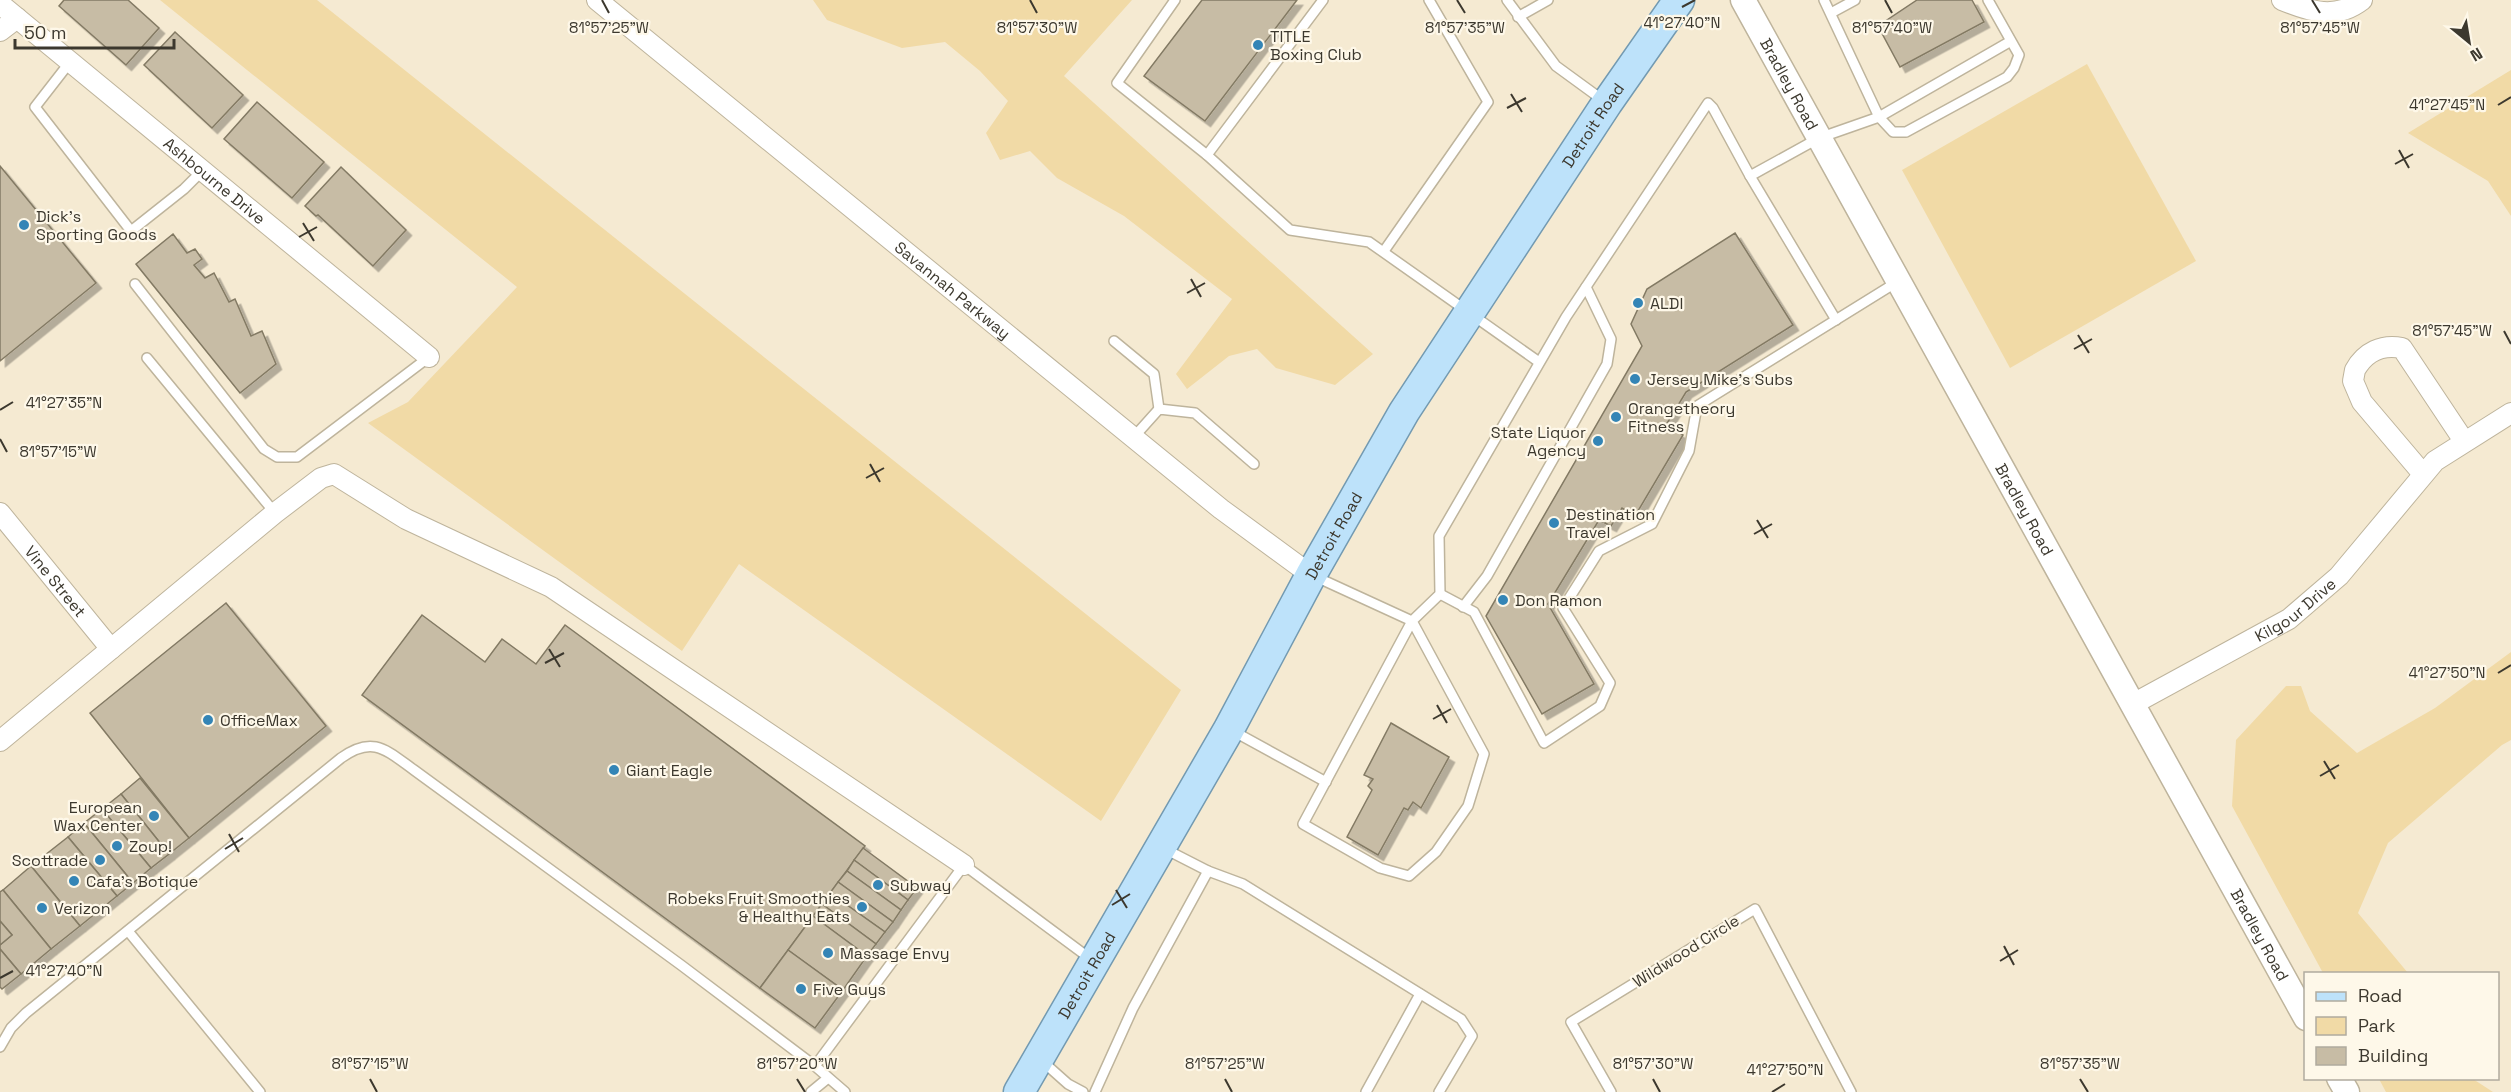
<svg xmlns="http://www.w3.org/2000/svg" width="2511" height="1092" font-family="'Space Grotesk',sans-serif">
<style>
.green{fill:#f1daa6}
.building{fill:#c7bca5;stroke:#837a64;stroke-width:1.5;filter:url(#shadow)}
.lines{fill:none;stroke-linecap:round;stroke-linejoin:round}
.service-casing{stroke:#beb49c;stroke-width:12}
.minor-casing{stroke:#beb49c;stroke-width:22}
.tertiary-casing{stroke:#beb49c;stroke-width:27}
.primary-casing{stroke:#739ab1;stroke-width:33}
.service{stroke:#fff;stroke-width:9}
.minor{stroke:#fff;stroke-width:20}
.tertiary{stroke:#fff;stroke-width:24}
.primary{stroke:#bde2fa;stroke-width:30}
.ticks{fill:none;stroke:#3c382e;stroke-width:2}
.poi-dot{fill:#3485b6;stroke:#fef8e9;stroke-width:2}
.labels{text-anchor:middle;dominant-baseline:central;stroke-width:4.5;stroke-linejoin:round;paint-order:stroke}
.poi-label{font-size:16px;fill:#3c382e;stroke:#fef8e9;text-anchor:start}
.street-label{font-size:16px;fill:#3c382e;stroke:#fef8e9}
.ticks-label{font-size:15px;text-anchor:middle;fill:#3c382e;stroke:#fef8e9;stroke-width:4.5;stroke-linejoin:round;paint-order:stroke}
</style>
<defs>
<filter id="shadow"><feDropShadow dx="5.5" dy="5.5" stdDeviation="0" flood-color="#0004"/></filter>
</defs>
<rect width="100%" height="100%" fill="#f5ead2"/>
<g class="green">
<polygon points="160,0 317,0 1181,690 1101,821 739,564 682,651 368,423 408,402 517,287"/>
<polygon points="813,0 1132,0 1064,76 1373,354 1335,385 1276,368 1257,349 1229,356 1187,389 1176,374 1232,299 1124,216 1057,178 1030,151 1000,160 986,133 1008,101 980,71 945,42 902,48 827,20"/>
<polygon points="2087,64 2196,261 2010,368 1902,170"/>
<polygon points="2511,70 2511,216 2488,181 2408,133"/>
<polygon points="2511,652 2511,740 2502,745 2388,843 2358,913 2408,973 2323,973 2232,806 2236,740 2286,686 2301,686 2310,711 2357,753 2435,708"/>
<polygon points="2379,1079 2473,1079 2493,1092 2386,1092"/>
</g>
<g class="building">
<polygon points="64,0 128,0 159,28 126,65 59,6"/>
<polygon points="1202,0 1297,0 1205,121 1144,76"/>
<polygon points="1972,0 1984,22 1900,67 1878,26 1917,0"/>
<polygon points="175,32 243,95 212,128 144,65"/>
<polygon points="257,102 324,162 292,198 224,139"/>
<polygon points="0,166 96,283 0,361"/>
<polygon points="341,167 406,230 373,266 318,215 316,216 305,206"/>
<polygon points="1735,233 1793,325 1686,392 1666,425 1683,435 1635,516 1622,508 1611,526 1599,520 1548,604 1594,684 1542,714 1486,616 1642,346 1631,324 1647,289"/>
<polygon points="173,234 187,253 195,249 202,259 194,265 205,278 214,273 229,302 235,299 251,336 262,331 276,364 240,393 136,264"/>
<polygon points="226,603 326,726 189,838 90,713"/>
<polygon points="422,615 485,662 502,639 536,664 565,625 865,846 760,988 362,695"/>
<polygon points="1391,723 1449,757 1421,808 1413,802 1408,810 1404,808 1378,855 1347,837 1372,790 1368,786 1373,779 1364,775"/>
<polygon points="140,778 189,838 169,854 121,794"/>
<polygon points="121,794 169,854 151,868 102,809"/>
<polygon points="102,809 151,868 133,883 84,823"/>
<polygon points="84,823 133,883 117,896 68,837"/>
<polygon points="68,837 117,896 80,926 31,866"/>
<polygon points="863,848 917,888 908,900 854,860"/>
<polygon points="854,860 908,900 901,910 847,871"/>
<polygon points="31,866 80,926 51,949 3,890"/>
<polygon points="847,871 901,910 893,922 838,882"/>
<polygon points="838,882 893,922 885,932 830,893"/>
<polygon points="3,890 51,949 21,974 0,949 0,945 12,935 0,921 0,892"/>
<polygon points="830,893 885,932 876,944 822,904"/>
<polygon points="822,904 876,944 867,956 813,916"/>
<polygon points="813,916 867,956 843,990 788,950"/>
<polygon points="0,921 12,935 0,945"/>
<polygon points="0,949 21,974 2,989 0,987"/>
<polygon points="788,950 843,990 815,1028 760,988"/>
</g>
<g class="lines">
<defs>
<g id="service">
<polyline points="1175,0 1117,83 1207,155 1290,230 1369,242 1539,362"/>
<polyline points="1507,0 1556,66 1604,101"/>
<polyline points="1988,0 2019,55 2014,68 2007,77 1906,132 1893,132 1879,117 2011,41"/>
<polyline points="1831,13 1855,0"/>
<polyline points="1518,17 1548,0"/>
<polyline points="70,62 35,107 131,231 184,189 202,171"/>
<polyline points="1207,155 1323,0"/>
<polyline points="1750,176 1836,320"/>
<polyline points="1384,251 1488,102 1429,0"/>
<polyline points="135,284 264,449 277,457 297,457 429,357"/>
<polyline points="1114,341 1154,374 1159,409"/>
<polyline points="147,358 275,513"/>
<polyline points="1133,438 1159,409 1195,413 1254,464"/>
<polyline points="1314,576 1412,621 1303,824 1380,868 1409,876 1436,852 1468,806 1484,754 1412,621 1440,594 1439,536 1566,317 1708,103 1713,108 1750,176 1819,138 1879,117 1824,0"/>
<polyline points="1440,594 1474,612 1544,743 1600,706 1610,683 1563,608 1599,551 1652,524 1689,451 1697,406 1897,282"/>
<polyline points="1463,607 1487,576 1607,364 1611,339 1586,287"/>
<polyline points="1233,731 1326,782"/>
<polyline points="1165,849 1208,871"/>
<polyline points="128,931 260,1092"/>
<path d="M0,1047L11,1028L26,1013L341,758C373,735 386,750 414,770L681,965L815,1066L845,1092"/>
<polyline points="1041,1060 1068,1084 1083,1092"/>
<polyline points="815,1066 964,865 1092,960"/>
<polyline points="811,1092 828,1078"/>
<polyline points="1095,1092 1133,1008 1208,871 1243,884 1461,1019 1472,1036 1439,1092"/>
<polyline points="1366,1092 1420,994"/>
<polyline points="1611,1092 1571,1022 1755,909 1851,1092"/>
</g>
<g id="minor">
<path id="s1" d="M597,0L1221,509L1311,575"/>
<path d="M2282,0C2311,12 2336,20 2362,0"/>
<path id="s2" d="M0,4L429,357"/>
<polyline points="0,31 17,18"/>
<path d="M2423,474L2362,402L2353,381L2355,370C2365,352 2382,344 2402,348L2464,441"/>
<path id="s3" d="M0,513L111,649"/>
<path id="s4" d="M2133,704L2289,619L2339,576L2435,461L2511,413"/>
<polyline points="0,741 275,513 321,478 334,474 406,519 551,587 964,865"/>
</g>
<g id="tertiary">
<path id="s5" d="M1743,0L2306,1018"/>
<polyline points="2339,1078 2347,1092"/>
</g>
<g id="primary">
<path id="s6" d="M1019,1092L1229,729L1311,575L1404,412L1607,103L1679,0"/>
</g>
</defs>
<use href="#service" class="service-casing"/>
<use href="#minor" class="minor-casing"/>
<use href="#tertiary" class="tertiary-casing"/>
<use href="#primary" class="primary-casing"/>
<use href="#service" class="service"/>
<use href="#minor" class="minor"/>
<use href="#tertiary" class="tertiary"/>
<use href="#primary" class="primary"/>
</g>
<path class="ticks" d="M602,0L609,13M1030,0L1037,13M1457,0L1465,13M1885,0L1892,13M2312,0L2320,13M1682,7L1695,0M1511,94L1522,112M2498,105L2511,97M1507,108L1526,98M2399,150L2409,168M2395,164L2413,154M303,223L314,241M299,237L317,227M1191,279L1201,297M1187,293L1205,283M2504,331L2511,344M2078,335L2089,353M2074,349L2092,339M0,410L13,402M0,439L7,452M870,464L880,482M866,478L884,468M1757,520L1768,538M1754,534L1772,524M549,649L560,667M545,663L564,653M2498,673L2511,665M1437,705L1447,723M1433,719L1451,709M2324,761L2335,779M2320,776L2339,765M229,834L239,852M225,849L243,838M1116,890L1127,908M1112,905L1130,894M2004,946L2014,965M2000,961L2018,950M0,978L13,971M370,1079L377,1092M797,1079L805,1092M1225,1079L1232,1092M1653,1079L1660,1092M2080,1079L2088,1092M1772,1092L1785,1084"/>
<g class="poi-dot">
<circle cx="1258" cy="45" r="6"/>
<circle cx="24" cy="225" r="6"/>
<circle cx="1638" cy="303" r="6"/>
<circle cx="1635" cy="379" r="6"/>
<circle cx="1616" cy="417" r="6"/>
<circle cx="1598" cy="441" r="6"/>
<circle cx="1554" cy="523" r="6"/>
<circle cx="1503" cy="600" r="6"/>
<circle cx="208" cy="720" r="6"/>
<circle cx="614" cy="770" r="6"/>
<circle cx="154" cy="816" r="6"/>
<circle cx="117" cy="846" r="6"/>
<circle cx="100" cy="860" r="6"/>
<circle cx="74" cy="881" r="6"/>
<circle cx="878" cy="885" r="6"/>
<circle cx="862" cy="907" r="6"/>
<circle cx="42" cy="908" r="6"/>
<circle cx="828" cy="953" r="6"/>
<circle cx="801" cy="989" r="6"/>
</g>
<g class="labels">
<g class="poi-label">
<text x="1270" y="36">TITLE<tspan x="1270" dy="18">Boxing Club</tspan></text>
<text x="36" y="216">Dick's<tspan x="36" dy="18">Sporting Goods</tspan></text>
<text x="1650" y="303">ALDI</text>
<text x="1647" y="379">Jersey Mike's Subs</text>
<text x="1628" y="408">Orangetheory<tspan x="1628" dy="18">Fitness</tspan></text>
<text x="1586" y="432" text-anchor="end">State Liquor<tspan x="1586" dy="18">Agency</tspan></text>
<text x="1566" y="514">Destination<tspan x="1566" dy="18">Travel</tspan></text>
<text x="1515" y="600">Don Ramon</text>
<text x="220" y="720">OfficeMax</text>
<text x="626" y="770">Giant Eagle</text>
<text x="142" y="807" text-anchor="end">European<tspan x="142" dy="18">Wax Center</tspan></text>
<text x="129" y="846">Zoup!</text>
<text x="88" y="860" text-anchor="end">Scottrade</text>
<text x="86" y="881">Cafa's Botique</text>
<text x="890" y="885">Subway</text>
<text x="850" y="898" text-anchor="end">Robeks Fruit Smoothies<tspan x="850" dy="18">&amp; Healthy Eats</tspan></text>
<text x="54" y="908">Verizon</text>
<text x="840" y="953">Massage Envy</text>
<text x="813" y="989">Five Guys</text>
</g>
<g class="street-label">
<text stroke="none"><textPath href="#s5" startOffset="96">Bradley Road</textPath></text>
<text stroke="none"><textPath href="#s6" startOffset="1125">Detroit Road</textPath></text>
<text stroke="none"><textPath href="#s2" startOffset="278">Ashbourne Drive</textPath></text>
<text stroke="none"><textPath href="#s1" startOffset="459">Savannah Parkway</textPath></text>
<text stroke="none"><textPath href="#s5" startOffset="582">Bradley Road</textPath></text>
<text stroke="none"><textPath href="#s6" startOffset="639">Detroit Road</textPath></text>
<text stroke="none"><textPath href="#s3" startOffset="88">Vine Street</textPath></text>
<text stroke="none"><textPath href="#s4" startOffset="188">Kilgour Drive</textPath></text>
<text stroke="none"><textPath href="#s5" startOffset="1068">Bradley Road</textPath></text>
<text transform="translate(1686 951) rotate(-32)">Wildwood Circle</text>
<text stroke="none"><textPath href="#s6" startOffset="135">Detroit Road</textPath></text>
</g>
</g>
<g class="ticks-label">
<text x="1682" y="28">41°27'40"N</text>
<text x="2320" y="33">81°57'45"W</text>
<text x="609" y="33">81°57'25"W</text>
<text x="1037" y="33">81°57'30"W</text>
<text x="1465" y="33">81°57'35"W</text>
<text x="1892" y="33">81°57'40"W</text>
<text x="2447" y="110">41°27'45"N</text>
<text x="2452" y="336">81°57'45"W</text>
<text x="64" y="408">41°27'35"N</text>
<text x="58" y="457">81°57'15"W</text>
<text x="2447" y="678">41°27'50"N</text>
<text x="64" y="976">41°27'40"N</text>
<text x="370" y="1069">81°57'15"W</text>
<text x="797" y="1069">81°57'20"W</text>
<text x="1225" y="1069">81°57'25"W</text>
<text x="1653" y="1069">81°57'30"W</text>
<text x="2080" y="1069">81°57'35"W</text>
<text x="1785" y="1075">41°27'50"N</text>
</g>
<rect x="2304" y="972" width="195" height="108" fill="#fef8e9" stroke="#b0ab9e" stroke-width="1.5"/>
<rect x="2316" y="992" width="30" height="9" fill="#bde2fa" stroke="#b0ab9e" stroke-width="1.5"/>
<text x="2358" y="1002" font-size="18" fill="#3c382e">Road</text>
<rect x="2316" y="1017" width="30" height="18" fill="#f1daa6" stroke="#b0ab9e" stroke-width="1.5"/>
<text x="2358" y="1032" font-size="18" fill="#3c382e">Park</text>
<rect x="2316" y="1047" width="30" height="18" fill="#c7bca5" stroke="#b0ab9e" stroke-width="1.5"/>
<text x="2358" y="1062" font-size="18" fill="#3c382e">Building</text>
<g transform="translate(2469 42) rotate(150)" stroke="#fef8e9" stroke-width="4.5" paint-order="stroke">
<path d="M0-4.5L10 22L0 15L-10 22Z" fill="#3c382e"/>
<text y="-9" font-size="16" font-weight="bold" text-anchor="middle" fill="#3c382e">N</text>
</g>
<path d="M15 39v9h159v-9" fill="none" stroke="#3c382e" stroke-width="3"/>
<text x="24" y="39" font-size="18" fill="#3c382e" stroke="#fef8e9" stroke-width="4.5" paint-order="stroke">50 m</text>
</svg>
